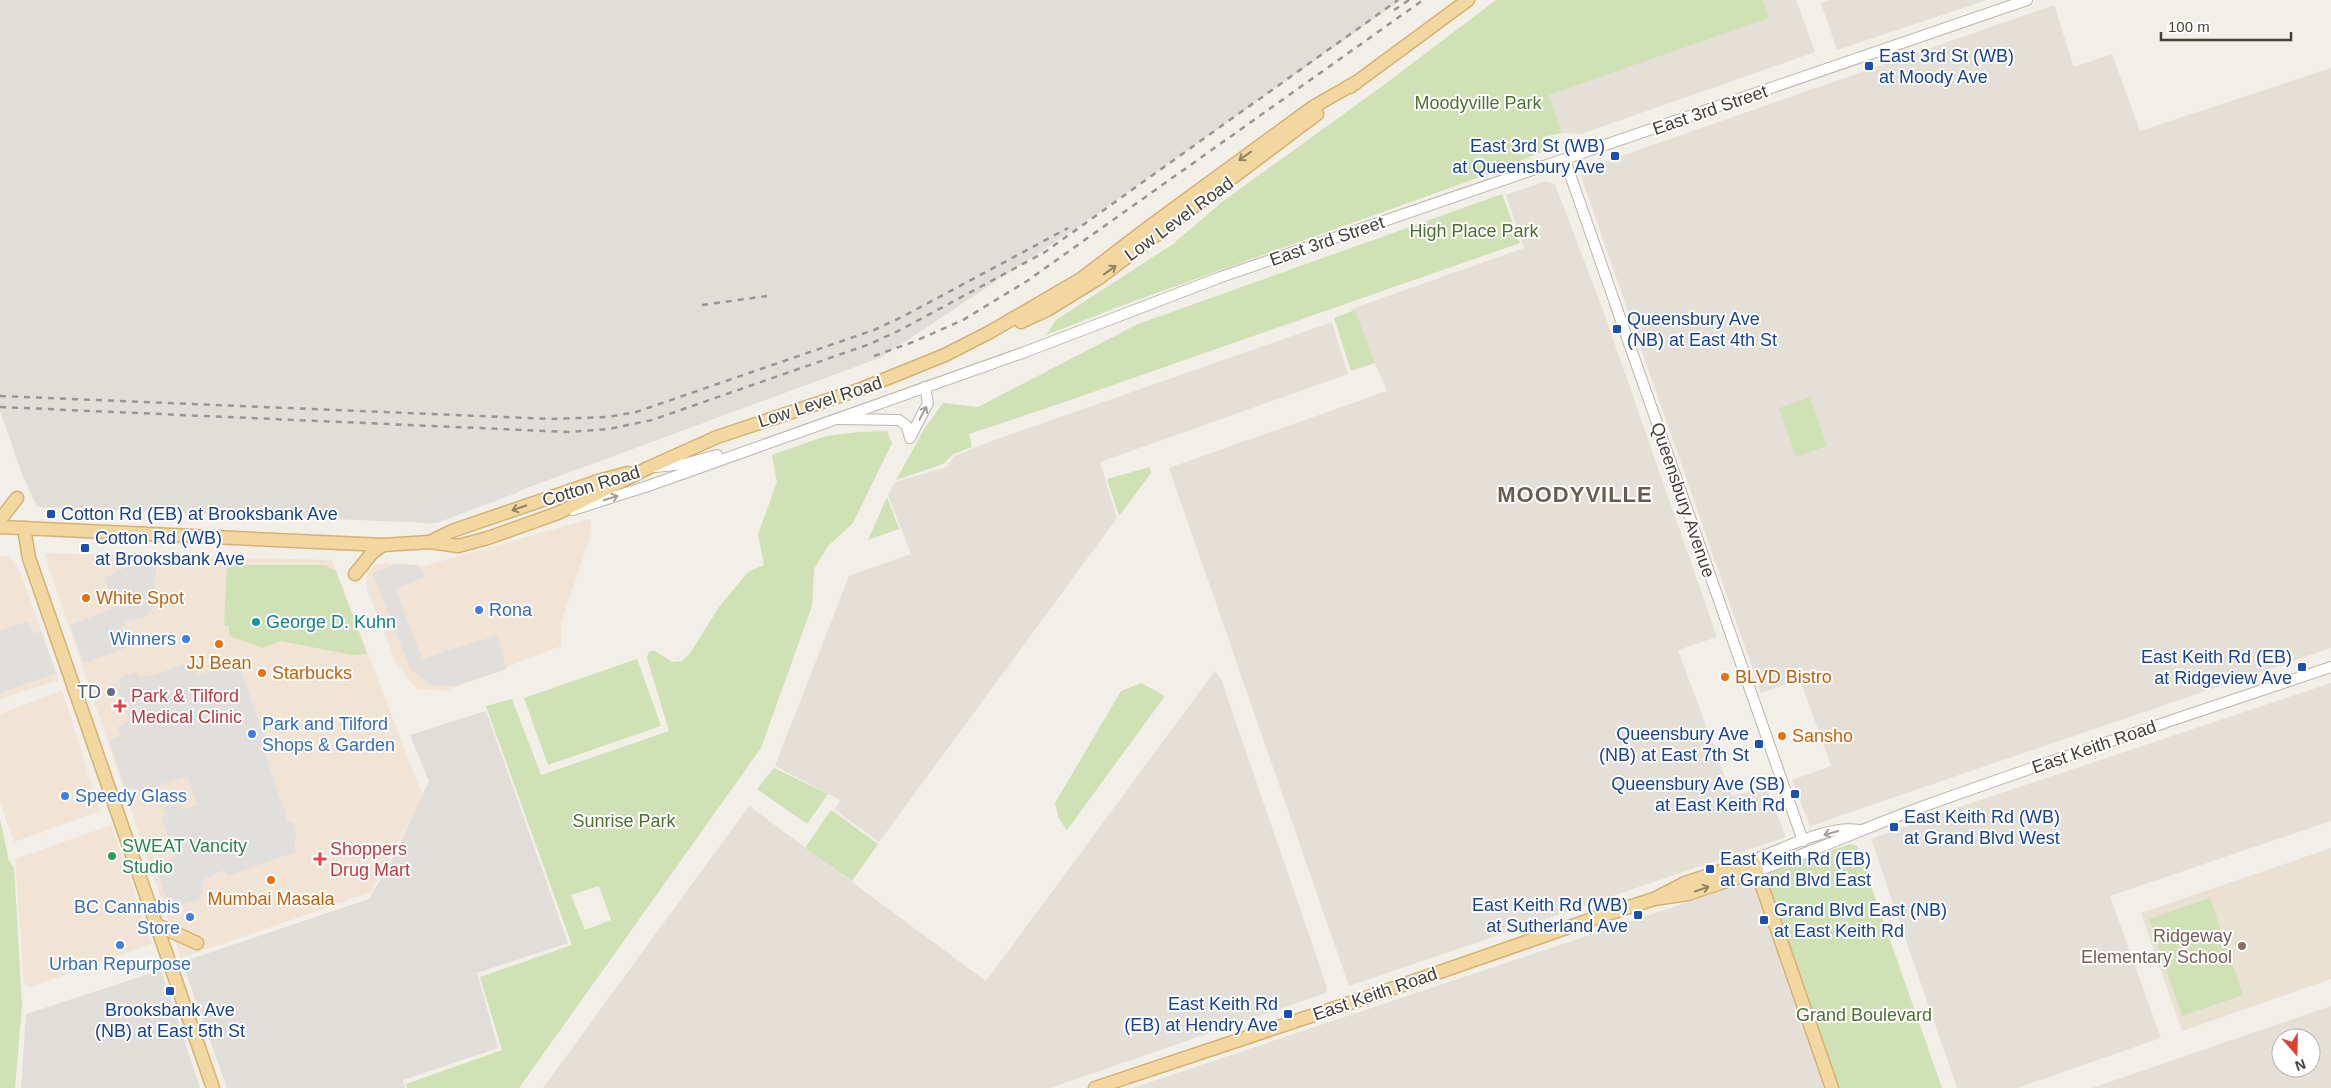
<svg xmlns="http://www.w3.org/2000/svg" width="2331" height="1088" font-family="Arial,sans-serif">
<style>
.residential{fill:#e5e0d7;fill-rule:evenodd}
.commercial{fill:#f1e4d5}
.industrial{fill:#e1ddd9}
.education{fill:#e9e2d3}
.green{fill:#d0e2b5;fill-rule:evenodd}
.parking{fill:#e1dfdc}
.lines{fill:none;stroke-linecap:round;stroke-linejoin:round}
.minor-casing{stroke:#bcb5ac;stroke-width:12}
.major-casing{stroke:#d6b272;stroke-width:15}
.minor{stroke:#fff;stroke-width:10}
.major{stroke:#f3d7a0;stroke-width:12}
.rail{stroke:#969696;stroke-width:2.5;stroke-dasharray:6 6;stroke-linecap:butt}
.oneway{stroke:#938366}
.oneway2{stroke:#a29f9b}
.transit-dot{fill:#1a4fb4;stroke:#fff;stroke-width:2}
.food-dot{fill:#e8710a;stroke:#fff;stroke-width:2}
.shop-dot{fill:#3f7fe0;stroke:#fff;stroke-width:2}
.culture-dot{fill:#0f9aa8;stroke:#fff;stroke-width:2}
.service-dot{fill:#5c6f8a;stroke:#fff;stroke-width:2}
.health-dot{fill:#e0444e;stroke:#fff;stroke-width:2}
.leisure-dot{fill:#2e9e5b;stroke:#fff;stroke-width:2}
.education-dot{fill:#8d6e63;stroke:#fff;stroke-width:2}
.labels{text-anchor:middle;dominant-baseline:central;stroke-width:4;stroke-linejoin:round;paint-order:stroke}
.transit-label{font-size:18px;fill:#164399;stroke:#fff;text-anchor:start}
.park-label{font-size:18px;fill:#4c7031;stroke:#fff}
.street-label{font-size:18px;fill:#443f37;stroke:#fff}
.food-label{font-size:18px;fill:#c56008;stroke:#fff;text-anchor:start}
.shop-label{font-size:18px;fill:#366cbe;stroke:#fff;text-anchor:start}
.culture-label{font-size:18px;fill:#0d838f;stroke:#fff;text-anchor:start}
.service-label{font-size:18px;fill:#4e5e75;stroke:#fff;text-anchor:end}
.health-label{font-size:18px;fill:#be3a42;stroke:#fff;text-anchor:start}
.leisure-label{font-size:18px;fill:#27864d;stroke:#fff;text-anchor:start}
.education-label{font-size:18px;fill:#785e54;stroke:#fff;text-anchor:end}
.district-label{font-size:22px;font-weight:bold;letter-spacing:1px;fill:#665c50;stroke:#fff}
</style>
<rect width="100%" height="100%" fill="#f2eee8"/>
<g class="residential">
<polygon points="1764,0 1796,0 1815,52 1581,134 1562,133 1549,95 1768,18 1762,1"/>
<polygon points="1830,0 1987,0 1837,50 1821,3"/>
<polygon points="2054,5 2074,67 2112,54 2140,131 2331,68 2331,648 1810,826 1792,780 1831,766 1800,679 1761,693 1583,182 1581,170"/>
<polygon points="1546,181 1555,184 1605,316 1717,637 1678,650 1732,796 1766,786 1786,837 1349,986 1169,468 1387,391 1351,309 1524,248 1506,195"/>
<polygon points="1332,322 1348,374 1100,462 1117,518 879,842 835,810 840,800 775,766 849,576 911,554 888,495 895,482 947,467 954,456 989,442"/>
<polygon points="1215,671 1221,679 1327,987 1326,993 1050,1088 543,1088 749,806 986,981"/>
<polygon points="2331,683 2331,821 2110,896 2161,1038 2017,1088 1957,1088 1871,839 1962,806"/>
<polygon points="1754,880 1824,1088 1132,1088"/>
<path d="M2331,1006V1088H2092ZM2281,1038H2311V1068H2281Z"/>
</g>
<g class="commercial">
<polygon points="590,519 592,531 561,623 561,646 445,691 417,689 396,663 367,589 367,571 379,563 424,566"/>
<polygon points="44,553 332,560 423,797 371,892 181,958"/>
<polygon points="8,555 20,572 59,680 0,699 0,556"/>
<polygon points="62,690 100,811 14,842 0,802 0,714"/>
<polygon points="111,825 152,944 30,987 24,984 15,859"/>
</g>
<g class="industrial">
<polygon points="0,0 1401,0 1081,225 882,357 432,523 37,507 22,474 0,411"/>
<polygon points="486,711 568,943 477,973 498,1048 403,1080 405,1088 227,1088 182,962 369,899 393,858 429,781 410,735"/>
<polygon points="161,970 200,1088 21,1088 26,1014"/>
</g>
<polygon class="education" points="2331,848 2331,979 2182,1031 2141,913"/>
<g class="green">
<polygon points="1496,0 1764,0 1763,1 1769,18 1549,95 1562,133 1543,137 1541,152 1497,171 1126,304 1046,335 1056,320 1173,244 1222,202 1381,87"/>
<polygon points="1502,194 1520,243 1050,407 969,434 972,447 953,454 943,464 896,480 926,426 943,403 978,407 1138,324"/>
<polygon points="1355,310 1375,363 1351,371 1334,318"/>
<polygon points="1810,397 1827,446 1796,457 1779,408"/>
<path d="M887,431L892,443L853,523L828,546L814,569L812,606L761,748L519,1088H407L406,1084L502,1050L480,977L572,945L486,706L512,699L541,775L669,731L647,658L649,651H655L672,662L682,661L691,652L719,607L748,572L764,565L758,534L777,482L772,455L826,436L860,432ZM599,886L611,920L585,930L571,895Z"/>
<polygon points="1150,467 1151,473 1119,516 1107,479"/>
<polygon points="887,497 899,529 868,540"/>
<polygon points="227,565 325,565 336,571 367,654 352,655 281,641 262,648 229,636 229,626 224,625"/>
<polygon points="637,659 661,726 548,765 524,698"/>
<polygon points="1141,683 1165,696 1067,830 1059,819 1055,803 1121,691"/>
<polygon points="774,768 828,794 807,824 757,789"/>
<polygon points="831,810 878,844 852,881 805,848"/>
<polygon points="0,819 9,861 14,867 22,1005 15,1088 0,1088"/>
<polygon points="1850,844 1857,846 1942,1088 1838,1088 1835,1081 1765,878 1767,871"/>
<polygon points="2210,898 2243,995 2182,1016 2149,919"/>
</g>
<g class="parking">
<polygon points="517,486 519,492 437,523 425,524 423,502 473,496"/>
<polygon points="397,564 417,565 426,576 396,589 422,659 497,635 507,669 456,686 431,685 410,669 373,573"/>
<polygon points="128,566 156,566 154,607 144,617 126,621 122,628 129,647 84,663 70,625 115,608 104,578"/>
<polygon points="28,621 33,634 41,631 56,673 0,693 0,631"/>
<polygon points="190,662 197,676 230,666 233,671 241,670 265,740 261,742 288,822 292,822 296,834 294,845 296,852 227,876 224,870 204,879 201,899 176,907 172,897 166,898 158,873 168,869 165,862 176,858 161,818 166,815 163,808 180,804 183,810 197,805 187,776 135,793 132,787 126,789 109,740 120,736 117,727 129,722 116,687 121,685 119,678 136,672 139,677 154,675"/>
</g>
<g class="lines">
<defs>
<g id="minor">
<polyline points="1565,160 1803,841"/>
<polyline points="838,419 899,420 907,426 910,438"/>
<polyline points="910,438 928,403 925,387"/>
<polyline points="655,467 684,464 717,455"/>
<polyline points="573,510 648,486 1025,352 1221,277 2027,0"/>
<path d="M1753,860C1781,850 1829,824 1859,830"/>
<path d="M1757,871C1815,851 1871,825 1930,804C2063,756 2197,712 2331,667"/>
</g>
<g id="major">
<polyline points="1350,87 1468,0"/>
<polyline points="1021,322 1047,310 1099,278 1317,114"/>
<polyline points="0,520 17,498"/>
<polyline points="0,527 383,545 430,542 458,546 488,538 558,513 648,468 717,437 861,389 945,355 990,332 1081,279 1149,227 1313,107 1355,83"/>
<polyline points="24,528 29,558 213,1088"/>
<polyline points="430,542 452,531 598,481 628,473"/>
<polyline points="355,574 372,553 383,545"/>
<polyline points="1656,898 1685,883 1753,860 1832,1088"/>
<polyline points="157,925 197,943"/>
<polyline points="1095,1088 1365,998 1595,918 1654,899 1688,894 1757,871"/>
</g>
</defs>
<use href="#minor" class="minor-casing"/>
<use href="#major" class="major-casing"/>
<use href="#minor" class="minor"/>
<use href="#major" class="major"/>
<g class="rail">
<polyline points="1394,10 1409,0"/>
<polyline points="702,305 767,296"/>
<polyline points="874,356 913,342 963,320 1027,281 1423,0"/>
<polyline points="0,396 549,419 608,417 636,412 874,330 902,317 1068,228"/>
<polyline points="0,407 569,432 609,429 652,420 870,344 902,329 1045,252 1398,0"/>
</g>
</g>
<defs><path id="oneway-shaft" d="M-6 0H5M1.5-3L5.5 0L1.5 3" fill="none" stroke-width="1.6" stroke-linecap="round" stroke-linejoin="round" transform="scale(1.25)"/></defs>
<g class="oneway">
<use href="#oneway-shaft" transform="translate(1245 156) rotate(144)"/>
<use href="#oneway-shaft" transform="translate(1110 270) rotate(-36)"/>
<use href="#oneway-shaft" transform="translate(519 508) rotate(161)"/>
<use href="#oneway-shaft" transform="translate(1702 889) rotate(-19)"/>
</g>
<g class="oneway2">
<use href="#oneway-shaft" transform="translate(923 413) rotate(-62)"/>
<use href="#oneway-shaft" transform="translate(611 498) rotate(-18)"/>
<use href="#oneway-shaft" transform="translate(1831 833) rotate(164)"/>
</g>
<g class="transit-dot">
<rect x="1864" y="61" width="10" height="10" rx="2.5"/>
<rect x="1610" y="151" width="10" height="10" rx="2.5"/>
<rect x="1612" y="324" width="10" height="10" rx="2.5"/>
<rect x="46" y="509" width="10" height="10" rx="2.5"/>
<rect x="80" y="543" width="10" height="10" rx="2.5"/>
<rect x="2297" y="662" width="10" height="10" rx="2.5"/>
<rect x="1754" y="739" width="10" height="10" rx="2.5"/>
<rect x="1790" y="789" width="10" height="10" rx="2.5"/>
<rect x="1889" y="822" width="10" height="10" rx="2.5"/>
<rect x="1705" y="864" width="10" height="10" rx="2.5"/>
<rect x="1633" y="910" width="10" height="10" rx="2.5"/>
<rect x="1759" y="915" width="10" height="10" rx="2.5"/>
<rect x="165" y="986" width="10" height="10" rx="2.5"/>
<rect x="1283" y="1009" width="10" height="10" rx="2.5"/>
</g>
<g class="food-dot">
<circle cx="86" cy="598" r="5"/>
<circle cx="219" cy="644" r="5"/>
<circle cx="262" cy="673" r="5"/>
<circle cx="1725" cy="677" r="5"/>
<circle cx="1782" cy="736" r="5"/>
<circle cx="271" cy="880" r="5"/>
</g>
<g class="shop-dot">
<circle cx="479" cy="610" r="5"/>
<circle cx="186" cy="639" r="5"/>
<circle cx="252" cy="734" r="5"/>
<circle cx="65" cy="796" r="5"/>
<circle cx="190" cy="917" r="5"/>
<circle cx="120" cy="945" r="5"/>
</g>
<circle class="culture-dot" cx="256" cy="622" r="5"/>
<circle class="service-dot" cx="111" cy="692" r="5"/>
<g class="health-dot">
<path d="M117.5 698.5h5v5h5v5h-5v5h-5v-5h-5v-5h5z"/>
<path d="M317.5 851.5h5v5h5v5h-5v5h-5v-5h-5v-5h5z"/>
</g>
<circle class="leisure-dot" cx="112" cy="856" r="5"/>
<circle class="education-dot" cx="2242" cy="946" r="5"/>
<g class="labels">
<g class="transit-label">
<text x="1879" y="56">East 3rd St (WB)<tspan x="1879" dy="21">at Moody Ave</tspan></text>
<text x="1605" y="146" text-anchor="end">East 3rd St (WB)<tspan x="1605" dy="21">at Queensbury Ave</tspan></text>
<text x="1627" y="319">Queensbury Ave<tspan x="1627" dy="21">(NB) at East 4th St</tspan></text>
<text x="61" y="514">Cotton Rd (EB) at Brooksbank Ave</text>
<text x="95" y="538">Cotton Rd (WB)<tspan x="95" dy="21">at Brooksbank Ave</tspan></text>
<text x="2292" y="657" text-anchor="end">East Keith Rd (EB)<tspan x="2292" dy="21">at Ridgeview Ave</tspan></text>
<text x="1749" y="734" text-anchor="end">Queensbury Ave<tspan x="1749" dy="21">(NB) at East 7th St</tspan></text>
<text x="1785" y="784" text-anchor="end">Queensbury Ave (SB)<tspan x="1785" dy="21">at East Keith Rd</tspan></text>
<text x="1904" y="817">East Keith Rd (WB)<tspan x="1904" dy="21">at Grand Blvd West</tspan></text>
<text x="1720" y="859">East Keith Rd (EB)<tspan x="1720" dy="21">at Grand Blvd East</tspan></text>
<text x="1628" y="905" text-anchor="end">East Keith Rd (WB)<tspan x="1628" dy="21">at Sutherland Ave</tspan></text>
<text x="1774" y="910">Grand Blvd East (NB)<tspan x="1774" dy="21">at East Keith Rd</tspan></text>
<text x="1278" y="1004" text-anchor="end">East Keith Rd<tspan x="1278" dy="21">(EB) at Hendry Ave</tspan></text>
<text x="170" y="1010" text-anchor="middle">Brooksbank Ave<tspan x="170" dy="21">(NB) at East 5th St</tspan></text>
</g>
<g class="park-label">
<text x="1478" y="103">Moodyville Park</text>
<text x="1474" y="231">High Place Park</text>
<text x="624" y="821">Sunrise Park</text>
<text x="1864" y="1015">Grand Boulevard</text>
</g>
<g class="street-label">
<text transform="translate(1710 110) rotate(-19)">East 3rd Street</text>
<text transform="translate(1179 219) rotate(-36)">Low Level Road</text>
<text transform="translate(1327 241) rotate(-19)">East 3rd Street</text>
<text transform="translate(820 402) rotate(-18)">Low Level Road</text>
<text transform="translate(591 486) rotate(-17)">Cotton Road</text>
<text transform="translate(1683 500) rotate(71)">Queensbury Avenue</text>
<text transform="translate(2094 747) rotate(-19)">East Keith Road</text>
<text transform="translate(1375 994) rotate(-19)">East Keith Road</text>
</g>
<g class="food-label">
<text x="96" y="598">White Spot</text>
<text x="219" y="663" text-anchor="middle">JJ Bean</text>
<text x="272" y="673">Starbucks</text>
<text x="1735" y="677">BLVD Bistro</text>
<text x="1792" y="736">Sansho</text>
<text x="271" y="899" text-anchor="middle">Mumbai Masala</text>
</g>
<g class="shop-label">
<text x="489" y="610">Rona</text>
<text x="176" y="639" text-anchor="end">Winners</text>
<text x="262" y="724">Park and Tilford<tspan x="262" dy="21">Shops &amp; Garden</tspan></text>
<text x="75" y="796">Speedy Glass</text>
<text x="180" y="907" text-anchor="end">BC Cannabis<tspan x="180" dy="21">Store</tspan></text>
<text x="120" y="964" text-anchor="middle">Urban Repurpose</text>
</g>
<g class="culture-label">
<text x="266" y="622">George D. Kuhn</text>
</g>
<g class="service-label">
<text x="101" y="692">TD</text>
</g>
<g class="health-label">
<text x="131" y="696">Park &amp; Tilford<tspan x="131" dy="21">Medical Clinic</tspan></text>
<text x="330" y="849">Shoppers<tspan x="330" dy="21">Drug Mart</tspan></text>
</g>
<g class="leisure-label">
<text x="122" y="846">SWEAT Vancity<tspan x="122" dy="21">Studio</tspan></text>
</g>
<g class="education-label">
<text x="2232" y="936">Ridgeway<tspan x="2232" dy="21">Elementary School</tspan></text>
</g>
<g class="district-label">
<text x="1575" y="494">MOODYVILLE</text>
</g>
</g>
<g transform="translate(2296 1053) rotate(160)"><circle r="24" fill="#ffffff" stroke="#b4b2af"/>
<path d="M0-4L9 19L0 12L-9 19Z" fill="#e14130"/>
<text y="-8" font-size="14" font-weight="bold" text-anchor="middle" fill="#443f37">N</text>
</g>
<path d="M2161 32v8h130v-8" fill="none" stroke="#443f37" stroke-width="2.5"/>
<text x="2168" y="32" font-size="15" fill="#443f37" stroke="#ffffff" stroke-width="4" paint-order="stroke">100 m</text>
</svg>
